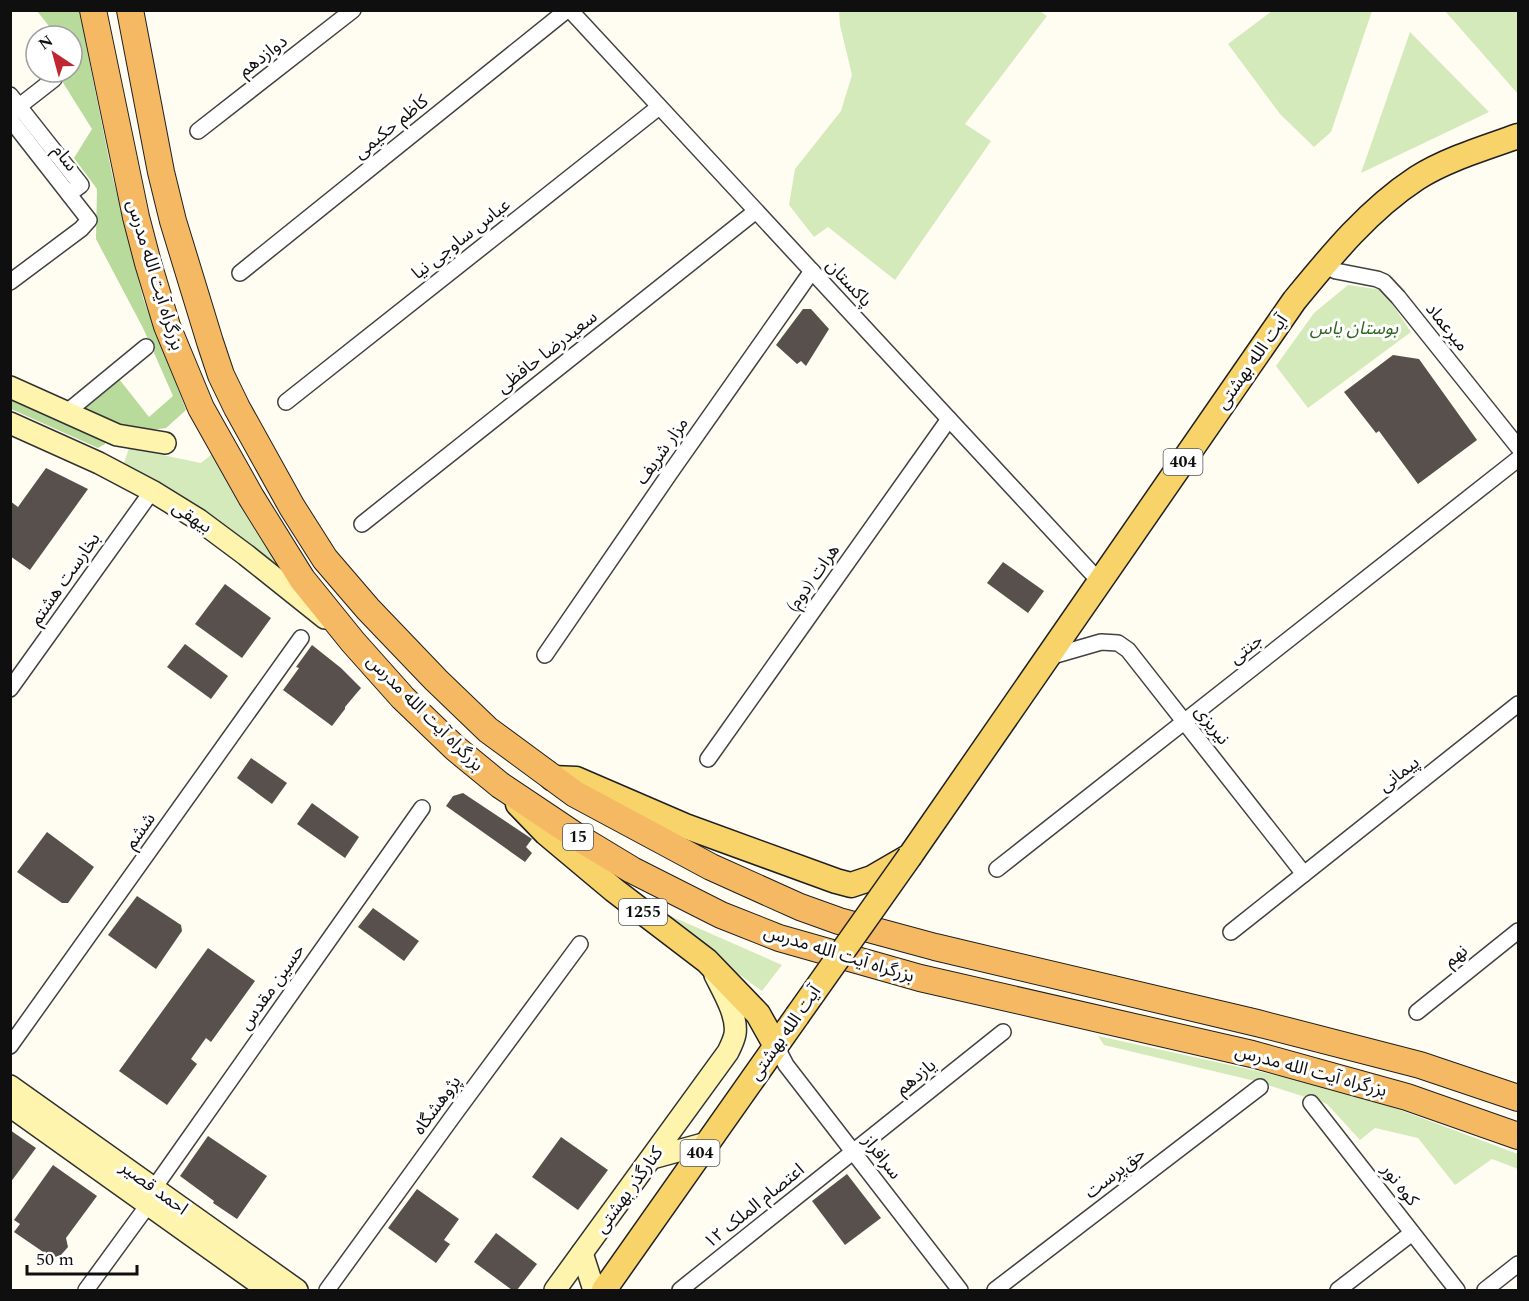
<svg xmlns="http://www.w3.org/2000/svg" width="1529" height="1301" font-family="Spectral,'Noto Sans Arabic',serif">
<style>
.green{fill:#d4eabb}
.forest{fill:#b8da9a}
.building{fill:#58504c}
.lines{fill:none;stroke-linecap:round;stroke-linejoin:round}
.minor-casing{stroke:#424242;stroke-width:18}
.secondary-casing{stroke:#313131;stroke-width:24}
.primary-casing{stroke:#202020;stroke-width:27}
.trunk-casing{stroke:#202020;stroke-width:28}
.minor{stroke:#fff;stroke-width:15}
.secondary{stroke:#fef4ae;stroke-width:21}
.primary{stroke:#f7d36a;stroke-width:24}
.trunk{stroke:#f5b963;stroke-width:26}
.primary-bridge-casing{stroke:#202020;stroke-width:27;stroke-linecap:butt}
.primary-bridge{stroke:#f7d36a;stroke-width:24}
.labels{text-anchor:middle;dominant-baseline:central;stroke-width:6;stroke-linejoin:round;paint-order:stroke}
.shield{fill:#fff;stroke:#575757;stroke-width:1.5}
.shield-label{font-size:16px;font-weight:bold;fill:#0f0f0f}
.street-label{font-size:18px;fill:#0f0f0f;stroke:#fff}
.park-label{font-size:18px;font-style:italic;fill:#2f681f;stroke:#fff}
</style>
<rect width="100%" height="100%" fill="#fffcf2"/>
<g class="green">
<polygon points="1038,10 1047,16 965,124 991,141 895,280 828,227 814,237 789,205 795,169 841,111 852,75 840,25 839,11"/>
<polygon points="1272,11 1372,11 1331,132 1314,147 1280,114 1228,44"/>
<polygon points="1445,11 1518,11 1518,94"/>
<polygon points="1410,32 1489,112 1361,173"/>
<polygon points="1348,285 1383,290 1411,332 1308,408 1276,366 1314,313"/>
<polygon points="129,448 201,463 212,454 241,508 288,582 122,469"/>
<polygon points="657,910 782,965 762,991 653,912"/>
<polygon points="1098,1036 1352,1092 1518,1154 1518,1169 1492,1159 1455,1185 1418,1138 1375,1128 1360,1140 1327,1104 1255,1081 1104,1045"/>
</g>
<g class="forest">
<polygon points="37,11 81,11 91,70 112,174 143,298 186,410 166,428 142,431 118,427 81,411 119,379 149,417 173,396 143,328 96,239 97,189 74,158 92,129 62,81 79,64 72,55 72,36 57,36"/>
<polygon points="11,396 105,439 105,444 98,448 11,409"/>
</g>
<g class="building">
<polygon points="803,309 811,309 829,329 806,366 801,361 797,364 776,345"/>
<polygon points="1393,355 1419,359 1477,440 1418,484 1379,431 1376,433 1344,392"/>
<polygon points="46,468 88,489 30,570 10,556 10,501 18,507"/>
<polygon points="1003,562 1044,591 1028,613 987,583"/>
<polygon points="225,584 271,618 242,658 195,624"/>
<polygon points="185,644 228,676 211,699 167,667"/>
<polygon points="312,645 341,668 361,688 345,707 345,709 332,726 283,690 299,668 296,667"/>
<polygon points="251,758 287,783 272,804 237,778"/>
<polygon points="463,793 532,839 526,847 532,853 525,862 446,806 453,796"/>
<polygon points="312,803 359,837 345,858 297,824"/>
<polygon points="47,832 94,867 68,903 62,903 17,872"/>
<polygon points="137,896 181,925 182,931 156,969 108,935"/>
<polygon points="373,908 419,941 404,961 358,927"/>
<polygon points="208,948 255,981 211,1042 206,1038 191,1059 197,1064 167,1105 119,1071"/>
<polygon points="10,1130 36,1148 10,1183"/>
<polygon points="208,1136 267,1176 237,1219 213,1203 214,1201 180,1176"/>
<polygon points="561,1137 608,1170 578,1210 532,1177"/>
<polygon points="53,1165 97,1196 66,1238 68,1247 61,1255 52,1258 14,1232 20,1224 14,1220"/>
<polygon points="847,1174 881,1218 845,1245 812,1201"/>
<polygon points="417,1189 459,1219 444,1240 450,1244 436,1263 388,1228"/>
<polygon points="496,1233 537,1264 517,1290 512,1290 474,1262"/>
</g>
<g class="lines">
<defs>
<g id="minor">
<polyline points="570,10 1100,582"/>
<polyline points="10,95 81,185 69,194"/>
<polyline points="13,111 54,79"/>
<polyline points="10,119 89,220 81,229 10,282"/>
<polyline points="198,131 353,10"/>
<polyline points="1323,265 1336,271 1377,279 1384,282 1398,297 1518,447"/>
<polyline points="240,273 567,10"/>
<polyline points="286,402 659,107"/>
<polyline points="67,412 146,347"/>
<polyline points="362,524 756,211"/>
<polyline points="545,655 670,473 812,271"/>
<polyline points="1049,657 1101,642 1118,643 1128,650 1304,874"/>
<polyline points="10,689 152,491"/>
<polyline points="708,759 949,419"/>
<polyline points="997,869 1518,459"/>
<polyline points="1231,932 1518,704"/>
<polyline points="1417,1012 1518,931"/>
<polyline points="10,1046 301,638"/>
<polyline points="776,1046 786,1065 960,1290"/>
<polyline points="1311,1103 1457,1290"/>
<polyline points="154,1188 422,808"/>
<polyline points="86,1290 148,1205"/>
<polyline points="327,1290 456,1112 580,944"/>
<polyline points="680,1290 1003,1032"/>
<polyline points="995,1290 1260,1087"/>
<polyline points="1338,1290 1412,1233"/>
<polyline points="1485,1290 1518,1264"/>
</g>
<g id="secondary">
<polyline points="10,387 117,435 165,443"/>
<polyline points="10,423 99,463 152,491 199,520 246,555 325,618"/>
<polyline points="10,1086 297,1290"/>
<polyline points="10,1106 268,1290"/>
<polyline points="652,1158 707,1143"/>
<polyline points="582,1253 594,1290"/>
<path d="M555,1290L728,1052C731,1046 734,1040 735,1034C738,1016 723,991 715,975"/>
</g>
<g id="primary">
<path d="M552,778L576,779L685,826L836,881L851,885L872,878L910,856L1294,301C1330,257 1368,210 1417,178C1447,159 1485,148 1518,136"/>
<polyline points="518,804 546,833 614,890 707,961 758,1014 776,1046"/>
<polyline points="604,1290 797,1016"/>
</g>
<g id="trunk">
<polyline points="93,10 136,217 148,263 167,326 201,408 251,497 302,579 353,642 403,698 455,748 500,785 579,838 632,870 721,915 779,938 920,978 1252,1054 1407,1097 1518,1136"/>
<polyline points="130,10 161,172 173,221 210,342 221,375 237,408 292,507 325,559 368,609 436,680 488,730 575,794 711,867 800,907 839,921 935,947 1257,1023 1420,1065 1518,1098"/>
</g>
</defs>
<use href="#minor" class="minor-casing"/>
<use href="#secondary" class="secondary-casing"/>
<use href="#primary" class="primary-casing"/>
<use href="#trunk" class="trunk-casing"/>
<use href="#minor" class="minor"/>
<use href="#secondary" class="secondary"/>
<use href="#primary" class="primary"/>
<use href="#trunk" class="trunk"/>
<defs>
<polyline id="primary-bridge" points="797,1016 910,856"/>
</defs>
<use href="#primary-bridge" class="primary-bridge-casing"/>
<use href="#primary-bridge" class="primary-bridge"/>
</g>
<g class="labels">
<g class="shield">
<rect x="1163.5" y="449" width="39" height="26" rx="4.5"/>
<rect x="563" y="824" width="30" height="26" rx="4.5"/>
<rect x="619" y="899" width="48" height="26" rx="4.5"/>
<rect x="680.5" y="1140" width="39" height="26" rx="4.5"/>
</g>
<g class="shield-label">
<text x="1183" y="462">404</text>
<text x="578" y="837">15</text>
<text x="643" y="912">1255</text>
<text x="700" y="1153">404</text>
</g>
<g class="street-label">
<text transform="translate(263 56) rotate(-38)">دوازدهم</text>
<text transform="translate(391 127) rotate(-39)">کاظم حکیمی</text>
<text transform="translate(65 158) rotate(52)">سام</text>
<text transform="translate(461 239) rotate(-38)">عباس ساوجی نیا</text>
<text transform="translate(155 275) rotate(73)">بزرگراه آیت الله مدرس</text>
<text transform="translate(849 283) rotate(47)">پاکستان</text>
<text transform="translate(1447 327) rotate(51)">میرعماد</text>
<text transform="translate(547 352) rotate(-38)">سعیدرضا حافظی</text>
<text transform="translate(1252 362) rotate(-55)">آیت الله بهشتی</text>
<text transform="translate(662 451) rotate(-55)">مزار شریف</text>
<text transform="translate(192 517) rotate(33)">بیهقی</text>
<text transform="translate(813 578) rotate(-55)">هرات (دوم)</text>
<text transform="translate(65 579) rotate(-55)">بخارست هشتم</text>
<text transform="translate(1246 649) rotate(-38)">جنتی</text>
<text transform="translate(425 713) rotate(45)">بزرگراه آیت الله مدرس</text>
<text transform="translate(1212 725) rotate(52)">نیریزی</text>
<text transform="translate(1399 774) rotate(-38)">پیمانی</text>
<text transform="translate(140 831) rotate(-55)">ششم</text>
<text transform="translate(839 954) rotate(17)">بزرگراه آیت الله مدرس</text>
<text transform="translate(1456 956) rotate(-39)">نهم</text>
<text transform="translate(272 987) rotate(-55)">حسین مقدس</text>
<text transform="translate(785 1033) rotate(-55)">آیت الله بهشتی</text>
<text transform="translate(1311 1071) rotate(15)">بزرگراه آیت الله مدرس</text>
<text transform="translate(916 1077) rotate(-39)">یازدهم</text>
<text transform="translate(437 1105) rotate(-54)">پژوهشگاه</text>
<text transform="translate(882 1157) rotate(52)">سرافراز</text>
<text transform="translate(1115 1173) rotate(-38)">حق‌پرست</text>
<text transform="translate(1400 1185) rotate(52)">کوه نور</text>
<text transform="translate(154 1188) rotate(36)">احمد قصیر</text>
<text transform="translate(629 1190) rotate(-54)">کنارگذر بهشتی</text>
<text transform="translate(754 1206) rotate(-39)">اعتصام الملک ۱۲</text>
</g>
<g class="park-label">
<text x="1354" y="328">بوستان یاس</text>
</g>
</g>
<rect width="1529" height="1301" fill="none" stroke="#0f0f0f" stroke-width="24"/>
<g transform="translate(54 54) rotate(324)"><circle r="28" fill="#ffffff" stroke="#9f9f9f" stroke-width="1.5"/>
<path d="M0-4.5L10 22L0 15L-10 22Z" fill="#c02731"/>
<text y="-9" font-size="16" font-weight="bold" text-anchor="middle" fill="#0f0f0f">N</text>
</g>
<path d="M27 1265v9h110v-9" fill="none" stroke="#0f0f0f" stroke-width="3"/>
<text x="36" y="1265" font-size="18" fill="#0f0f0f" stroke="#ffffff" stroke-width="4.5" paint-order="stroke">50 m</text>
</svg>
